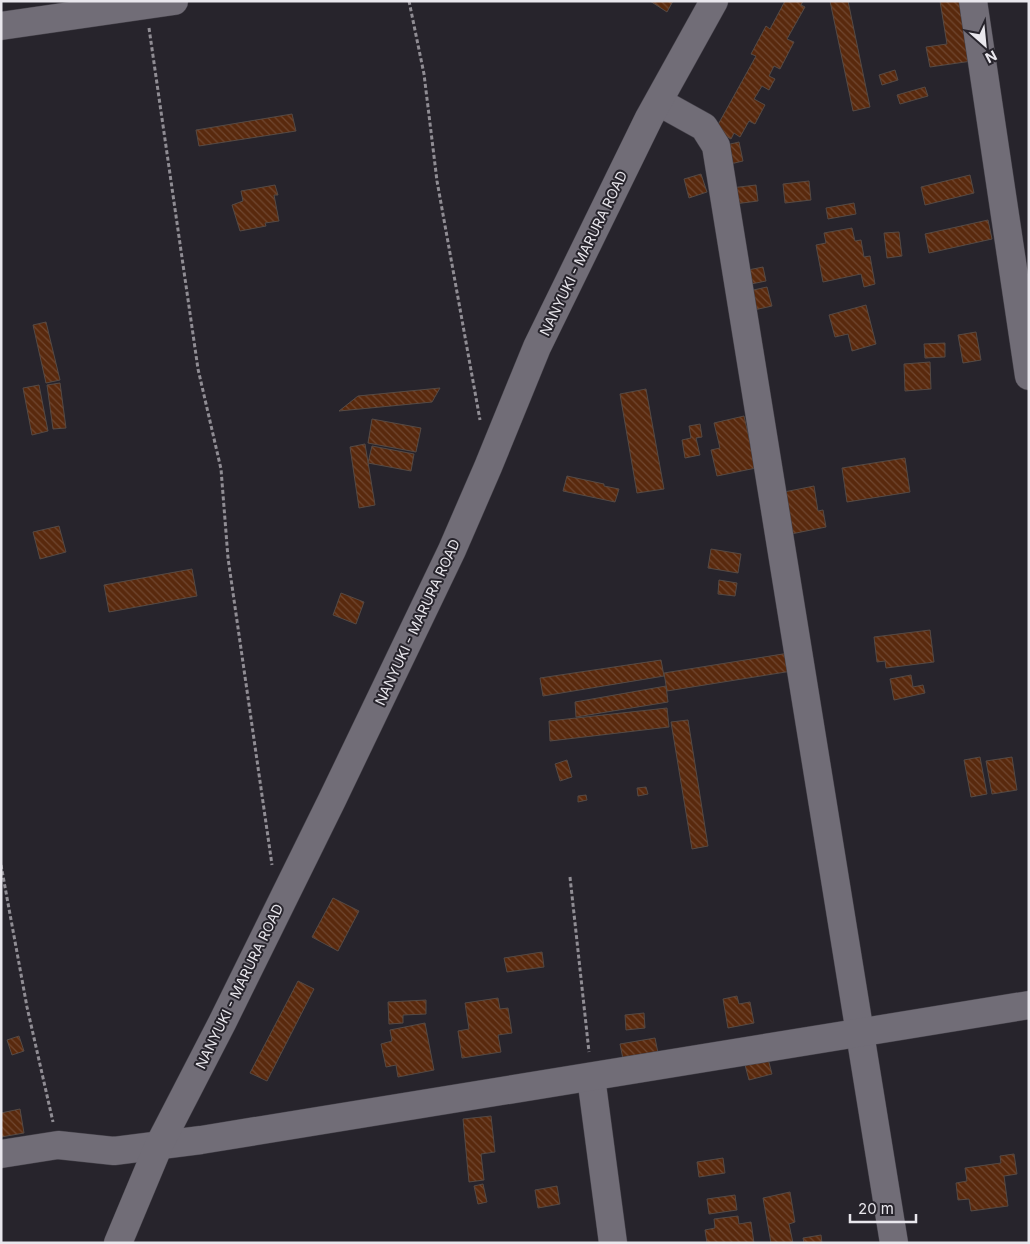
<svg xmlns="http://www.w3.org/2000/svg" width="1030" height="1244" font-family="Inter,sans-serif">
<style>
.building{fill:url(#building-back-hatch);stroke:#554a45}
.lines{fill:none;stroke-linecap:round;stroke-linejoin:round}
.minor-casing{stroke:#444149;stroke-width:29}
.path{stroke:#908d94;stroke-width:3;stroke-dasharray:4 2.5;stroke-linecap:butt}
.minor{stroke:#716d77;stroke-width:28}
.labels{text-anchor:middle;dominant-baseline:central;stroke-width:4;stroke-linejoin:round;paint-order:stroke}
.street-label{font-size:14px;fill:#e9e7ed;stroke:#27242c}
</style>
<defs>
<pattern id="building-back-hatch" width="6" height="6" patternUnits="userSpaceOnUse" patternTransform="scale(1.25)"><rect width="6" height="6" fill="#59290d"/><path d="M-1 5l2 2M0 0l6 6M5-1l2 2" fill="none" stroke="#714831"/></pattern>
</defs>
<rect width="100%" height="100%" fill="#27242c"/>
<g class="building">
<polygon points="650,1 673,1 667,12"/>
<polygon points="785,1 803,1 801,5 805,7 787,39 794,42 780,69 774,66 769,76 775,79 769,90 762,86 754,99 765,105 755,124 749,121 740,137 734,133 731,139 715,130 756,56 751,54 766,26 770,29"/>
<polygon points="830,1 848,1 870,107 853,111"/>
<polygon points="940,1 963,1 972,61 930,67 926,47 947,44"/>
<polygon points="895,70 898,80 882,85 879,75"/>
<polygon points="925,87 928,96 900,104 897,95"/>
<polygon points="292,114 296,131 199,146 196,130"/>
<polygon points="739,142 743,161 726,165 722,146"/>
<polygon points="701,174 707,192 689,198 684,179"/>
<polygon points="970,175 974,193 925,205 921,187"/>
<polygon points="809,181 811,200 785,203 783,184"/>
<polygon points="275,185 278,195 274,195 279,221 265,223 266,226 240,231 232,205 243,201 241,191"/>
<polygon points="756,185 758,201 734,204 731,188"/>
<polygon points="854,203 856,214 828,219 826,208"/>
<polygon points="988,220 992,239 929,253 925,234"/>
<polygon points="852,228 855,241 861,240 864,257 870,256 875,284 864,287 861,274 823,282 816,245 826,243 824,233"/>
<polygon points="899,232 902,256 887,258 884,233"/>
<polygon points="763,267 766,281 751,284 748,270"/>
<polygon points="767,287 772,306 754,310 749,291"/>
<polygon points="866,305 876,344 852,351 848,334 835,337 829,315"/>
<polygon points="46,322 60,380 46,383 33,325"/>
<polygon points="976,332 981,360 963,363 958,335"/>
<polygon points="945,343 945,357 925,358 924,344"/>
<polygon points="930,362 931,389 905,391 904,364"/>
<polygon points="60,383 66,428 53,429 47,385"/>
<polygon points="39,385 48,431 32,435 23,388"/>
<polygon points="440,388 432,402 339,411 358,396"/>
<polygon points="646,389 664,489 637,493 620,394"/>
<polygon points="744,416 756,468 717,476 711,450 720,448 714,423"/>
<polygon points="372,419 421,428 416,452 368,443"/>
<polygon points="700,424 702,437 696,438 700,455 685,458 682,440 691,438 689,426"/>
<polygon points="365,444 375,505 359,508 350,447"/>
<polygon points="372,446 414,454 411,471 368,463"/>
<polygon points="905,458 910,492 847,502 842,468"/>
<polygon points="567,476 604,484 604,486 619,489 615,502 563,491"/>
<polygon points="814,486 818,511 823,510 826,527 791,534 784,492"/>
<polygon points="59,526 66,552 40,559 33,532"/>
<polygon points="711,549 741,554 738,573 708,568"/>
<polygon points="192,569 197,596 109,612 104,585"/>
<polygon points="719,580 737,583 735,596 718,594"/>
<polygon points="341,593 364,602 356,624 333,615"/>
<polygon points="930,630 934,662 886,668 885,661 877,662 874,637"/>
<polygon points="789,653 792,671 667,691 664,673"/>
<polygon points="661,660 664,676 543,696 540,678"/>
<polygon points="911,675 913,687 923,685 925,693 894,700 890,679"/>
<polygon points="666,686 668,702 576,717 575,702"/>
<polygon points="667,708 669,727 550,741 549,721"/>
<polygon points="688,720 708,846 692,849 671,722"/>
<polygon points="980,757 987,794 971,797 964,760"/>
<polygon points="1012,757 1017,790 992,794 986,761"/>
<polygon points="567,760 572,777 560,781 555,764"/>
<polygon points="646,787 648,794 638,796 637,788"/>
<polygon points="586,795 587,800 578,802 578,796"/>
<polygon points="333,898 359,911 338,951 312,937"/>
<polygon points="542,952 544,967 507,972 504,958"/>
<polygon points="298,981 314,989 267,1081 250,1073"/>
<polygon points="737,996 739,1004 750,1002 754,1023 728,1028 723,999"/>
<polygon points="498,998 500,1009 508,1008 512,1033 498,1035 501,1052 462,1058 458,1031 469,1029 465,1003"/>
<polygon points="426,1000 426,1014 403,1015 403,1023 389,1024 388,1002"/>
<polygon points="644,1013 645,1028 626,1030 625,1015"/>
<polygon points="425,1023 434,1070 398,1077 396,1065 386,1067 381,1044 392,1041 390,1030"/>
<polygon points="19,1036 24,1051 12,1055 7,1040"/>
<polygon points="655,1038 658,1053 623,1059 620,1044"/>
<polygon points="767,1055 772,1074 749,1080 744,1061"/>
<polygon points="20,1109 24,1133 1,1137 1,1113"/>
<polygon points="491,1116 495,1152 481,1154 484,1180 469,1182 463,1119"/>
<polygon points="1014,1154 1017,1174 1004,1176 1008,1206 971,1211 969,1199 958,1200 956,1183 967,1181 965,1168 1001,1163 1000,1156"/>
<polygon points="723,1158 725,1173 699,1177 697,1162"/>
<polygon points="483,1184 487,1202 478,1204 474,1186"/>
<polygon points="557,1186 560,1204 538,1208 535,1190"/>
<polygon points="790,1192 795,1222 789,1224 793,1243 771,1243 763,1198"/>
<polygon points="735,1195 737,1210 709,1214 707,1199"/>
<polygon points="738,1216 739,1224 751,1222 754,1243 707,1243 705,1230 715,1228 714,1219"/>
<polygon points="821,1235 822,1243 804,1243 803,1238"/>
</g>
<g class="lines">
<defs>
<g id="minor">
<polyline points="973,1 1029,376"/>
<polyline points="1,26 174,1"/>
<polyline points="659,102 704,127 716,146 894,1243"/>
<polyline points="591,1077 613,1243"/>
<polyline points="1,1154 58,1145 114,1151 201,1140 1029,1005"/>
<polyline points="118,1243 159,1145 223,1021 332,800 452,550 488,467 537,347 649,118 714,1"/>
</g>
</defs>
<use href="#minor" class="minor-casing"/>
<g class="path">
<polyline points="409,1 424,74 437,181 480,420"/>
<polyline points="149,28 198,369 221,469 228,558 272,865"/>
<polyline points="1,865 27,1007 53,1122"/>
<polyline points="570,877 589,1052"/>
</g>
<use href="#minor" class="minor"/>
</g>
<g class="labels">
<g class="street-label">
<text transform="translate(583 253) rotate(-64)">NANYUKI - MARURA ROAD</text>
<text transform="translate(417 622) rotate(-65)">NANYUKI - MARURA ROAD</text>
<text transform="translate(239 986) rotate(-64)">NANYUKI - MARURA ROAD</text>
</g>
</g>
<rect width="1030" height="1244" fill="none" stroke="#e9e7ed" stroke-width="5"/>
<g transform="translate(985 45) rotate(153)" stroke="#27242c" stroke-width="4" paint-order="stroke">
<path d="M0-4L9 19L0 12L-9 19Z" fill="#e9e7ed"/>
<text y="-8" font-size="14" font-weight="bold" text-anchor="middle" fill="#e9e7ed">N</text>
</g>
<path d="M850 1214v8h66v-8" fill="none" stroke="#e9e7ed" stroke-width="2.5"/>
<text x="858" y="1214" font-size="15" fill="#e9e7ed" stroke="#27242c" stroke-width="4" paint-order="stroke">20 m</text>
</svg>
